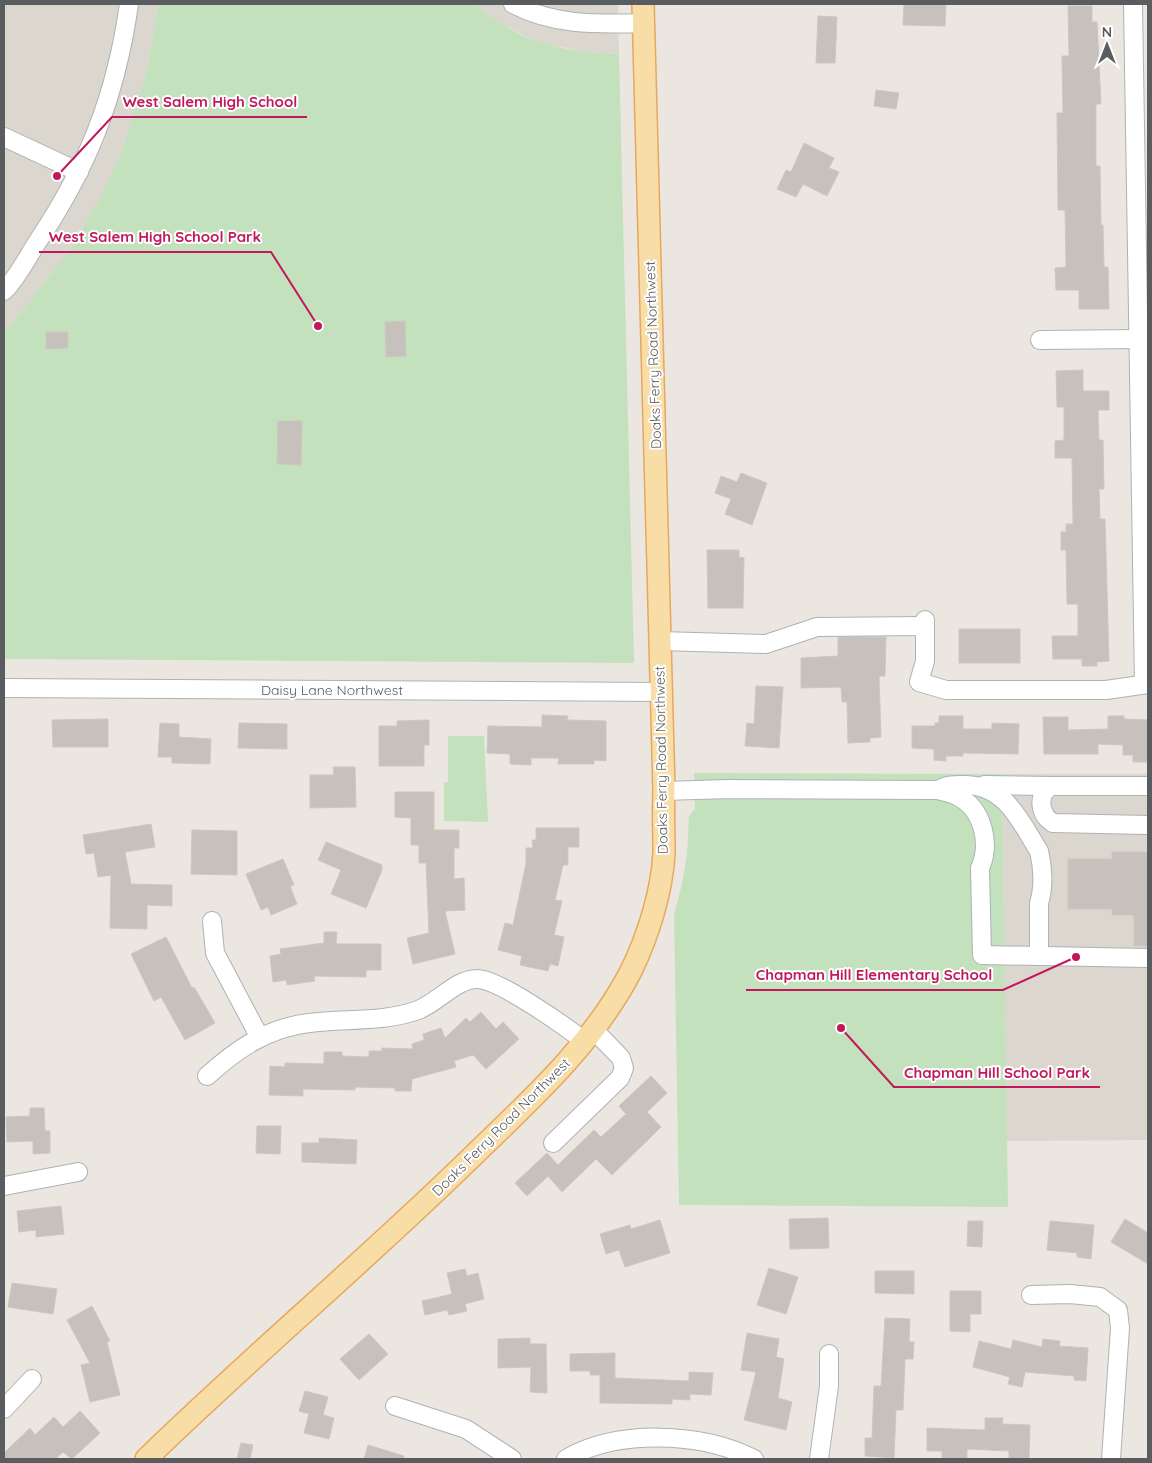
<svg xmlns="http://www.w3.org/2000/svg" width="1152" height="1463" font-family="Quicksand,sans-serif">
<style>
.education{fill:#dbd6ce}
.green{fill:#c4e1be}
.building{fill:#c6c1bd;stroke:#cfc7bf}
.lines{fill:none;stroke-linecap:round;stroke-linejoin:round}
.minor-casing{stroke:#aeb2b5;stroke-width:20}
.major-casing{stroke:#e6a85e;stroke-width:24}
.minor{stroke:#fff;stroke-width:18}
.major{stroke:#f8dda7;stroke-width:21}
.labels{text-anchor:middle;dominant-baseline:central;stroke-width:4;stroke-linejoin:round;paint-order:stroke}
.street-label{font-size:14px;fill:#595d60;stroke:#fff}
.leader{fill:none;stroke:#c2185b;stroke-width:2}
.callout-dot{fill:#c2185b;stroke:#fff;stroke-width:2}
.callout-label{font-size:15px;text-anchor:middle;font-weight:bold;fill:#c2185b;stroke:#fff;stroke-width:4;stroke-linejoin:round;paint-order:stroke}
</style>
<rect width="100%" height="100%" fill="#ebe6e0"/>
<g class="education">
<polygon points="4,4 159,4 146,74 122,152 98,201 71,248 4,334"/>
<polygon points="475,4 618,4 619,54 587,52 539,43 496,21"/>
<polygon points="1002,774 1148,774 1148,1140 1007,1141"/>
</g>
<g class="green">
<path d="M159,4H475C522,44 559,51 619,54L634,663L4,659V334L71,248L98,201L122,152L146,74Z"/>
<polygon points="448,736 484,736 488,822 444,821 444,782 448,782"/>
<polygon points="694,773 1002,774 1008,1207 679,1205 674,915 682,884 687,854 689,816 695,809"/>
</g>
<g class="building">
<polygon points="904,4 946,4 945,26 903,25"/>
<polygon points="1068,6 1092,6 1092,22 1097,22 1101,104 1096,104 1096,166 1100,166 1101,225 1103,225 1104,267 1108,267 1109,309 1079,309 1079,290 1056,290 1055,268 1066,267 1065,210 1058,210 1057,113 1063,113 1062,56 1069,56"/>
<polygon points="818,16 837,17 835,63 816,63"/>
<polygon points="876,90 899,93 896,109 874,106"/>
<polygon points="804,143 834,158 829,168 839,172 827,196 803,184 796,197 777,189 786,170 791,172"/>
<polygon points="405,321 406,356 386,357 385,322"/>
<polygon points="46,332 68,332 68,348 46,349"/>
<polygon points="1083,370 1083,391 1109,391 1109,410 1098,410 1099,440 1103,440 1104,489 1099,489 1100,519 1105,519 1109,661 1097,662 1097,666 1082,666 1082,659 1053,659 1052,636 1078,636 1078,604 1067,604 1066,550 1061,550 1061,532 1066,532 1066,524 1073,524 1072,458 1055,458 1055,441 1064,440 1064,407 1057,407 1056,371"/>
<polygon points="278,421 302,421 301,465 277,464"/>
<polygon points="741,473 767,483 752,525 725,514 731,499 715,493 721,476 737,482"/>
<polygon points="707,550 739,550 739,557 744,558 743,608 708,608"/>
<rect x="959" y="629" width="61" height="34"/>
<polygon points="838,637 886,637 885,676 879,676 881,737 870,738 870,742 848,743 847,702 842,702 841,687 801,688 801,658 838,656"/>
<polygon points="756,686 783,687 779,748 745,746 747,723 754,724"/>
<polygon points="542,715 568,716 567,720 606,721 606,761 594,760 594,764 558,764 559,758 531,758 531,765 510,764 510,754 487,753 488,726 542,727"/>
<polygon points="939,716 963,716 963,729 992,729 992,723 1019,724 1018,754 963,753 963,756 946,756 946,761 934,760 934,749 912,748 912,726 935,726 935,723 939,723"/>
<polygon points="1108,716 1124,716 1124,719 1148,720 1148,762 1133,762 1133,755 1123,755 1123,745 1098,744 1098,754 1044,754 1043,717 1068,717 1068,730 1108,729"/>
<polygon points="108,719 108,747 53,747 52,720"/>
<polygon points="429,720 429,745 424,745 424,766 379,766 379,726 397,726 397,721"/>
<polygon points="160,723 179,724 179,737 211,739 210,764 172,763 172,757 158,757"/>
<polygon points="239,723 287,724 287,749 238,748"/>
<polygon points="333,767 355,767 356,807 310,808 310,775 334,775"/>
<polygon points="395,792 434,792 434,830 459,830 459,848 454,848 454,879 464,878 465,910 445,911 455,954 413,964 407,938 429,933 426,863 419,863 419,845 411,845 411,818 395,817"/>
<polygon points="151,824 155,847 125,852 131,884 172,885 172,906 147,905 147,929 110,928 111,875 98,877 94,853 86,854 83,835"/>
<polygon points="536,828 579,828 579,847 568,847 568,865 563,865 555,900 562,901 554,935 564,937 558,966 550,964 548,971 520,965 522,956 498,950 505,923 513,925 526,864 526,848 533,848 532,840 536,840"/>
<polygon points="192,830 237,831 237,875 191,874"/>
<polygon points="326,842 382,865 382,870 366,908 331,894 341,870 318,860"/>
<polygon points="1112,852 1148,852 1148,946 1134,946 1134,915 1112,915 1112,909 1068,909 1068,859 1112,859"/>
<polygon points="283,859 294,885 290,886 297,904 271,915 268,907 261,910 246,874"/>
<polygon points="324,932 337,932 336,944 381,944 381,970 366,970 366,977 314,976 315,981 287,985 286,980 273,982 270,956 281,954 280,949 324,943"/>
<polygon points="166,937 192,988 194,987 215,1023 185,1040 161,997 154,1001 131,954"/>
<polygon points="481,1012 496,1029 503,1022 519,1039 486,1069 473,1055 454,1061 456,1067 412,1079 411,1091 395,1091 395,1088 355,1087 355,1090 303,1089 303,1096 269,1095 270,1066 285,1067 285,1063 324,1064 324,1052 342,1052 342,1056 369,1057 369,1051 382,1051 382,1048 413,1049 412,1044 424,1040 423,1034 441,1028 445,1038 466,1018 470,1022"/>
<polygon points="651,1076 667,1093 647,1112 661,1127 612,1175 596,1159 562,1192 548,1176 527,1196 515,1183 547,1153 558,1165 594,1130 601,1137 626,1114 619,1106"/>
<polygon points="30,1108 44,1108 45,1131 50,1131 50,1153 33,1154 33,1141 7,1142 6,1117 30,1116"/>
<polygon points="257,1126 281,1126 280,1154 256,1153"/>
<polygon points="319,1138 357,1140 356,1164 302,1162 302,1143 319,1143"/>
<polygon points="61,1206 64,1234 36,1237 36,1230 19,1232 17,1211"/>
<polygon points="828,1218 829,1248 790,1249 789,1219"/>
<polygon points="1125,1219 1148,1233 1148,1264 1111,1242"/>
<polygon points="660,1220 670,1253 625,1267 619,1250 606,1254 600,1234 630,1225 631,1229"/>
<polygon points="968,1221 983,1221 982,1247 967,1246"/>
<polygon points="1050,1221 1094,1225 1091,1259 1077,1257 1077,1253 1047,1250"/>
<polygon points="769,1268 798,1277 786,1314 757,1305"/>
<polygon points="465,1269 467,1276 478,1273 484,1299 465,1304 467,1311 449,1315 447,1310 425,1315 422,1301 452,1294 447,1273"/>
<polygon points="875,1271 914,1271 914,1294 875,1293"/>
<polygon points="12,1283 57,1289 53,1314 8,1307"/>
<polygon points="950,1291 981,1291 981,1314 970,1314 970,1332 950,1331"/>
<polygon points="92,1306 110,1341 107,1342 120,1395 90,1402 81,1365 90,1363 67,1320"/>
<polygon points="885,1318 910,1319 909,1342 914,1342 913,1359 905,1359 903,1410 896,1410 894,1458 865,1456 865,1438 872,1438 874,1386 881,1386"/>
<polygon points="747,1333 779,1339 776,1357 784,1359 778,1398 792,1402 786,1430 744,1420 756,1372 741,1370"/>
<polygon points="369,1334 388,1354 359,1380 340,1359"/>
<polygon points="530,1338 530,1344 546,1344 547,1393 530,1392 531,1367 498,1368 498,1339"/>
<polygon points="1043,1339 1060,1341 1059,1346 1088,1348 1086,1381 1074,1380 1074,1376 1025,1372 1022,1387 1008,1384 1010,1377 973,1367 979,1341 1011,1349 1013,1340 1042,1347"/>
<polygon points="615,1353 615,1378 689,1381 689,1372 713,1373 711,1395 690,1394 690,1400 672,1399 672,1404 600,1403 600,1375 590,1375 590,1371 570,1371 570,1354"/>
<polygon points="305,1391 328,1397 323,1415 334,1418 329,1439 304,1433 309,1414 299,1411"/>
<polygon points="80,1411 100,1433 72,1459 63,1452 55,1459 4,1459 4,1453 30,1428 35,1435 54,1417 63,1427"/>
<polygon points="985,1418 1003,1418 1002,1424 1030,1425 1029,1459 1009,1459 1009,1451 967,1449 967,1459 942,1459 942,1451 927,1451 927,1428 985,1430"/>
<polygon points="241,1443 253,1445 250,1459 237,1459"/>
<polygon points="368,1445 404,1456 404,1459 364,1459"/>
</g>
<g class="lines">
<defs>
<g id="minor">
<path d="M513,4C555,26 598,24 644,23"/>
<polyline points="1133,4 1144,684"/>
<polyline points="4,137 79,172"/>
<path d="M4,291C17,278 26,260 36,244C88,167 116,96 129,4"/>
<polyline points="1040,340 1138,339"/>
<polyline points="925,620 925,661 919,682 946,690 1106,690 1148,684"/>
<polyline points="660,641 766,644 817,627 925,626"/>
<polyline points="4,688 661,692"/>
<polyline points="984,785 1051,786"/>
<path d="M1148,786H1051C1036,795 1040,815 1053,823L1148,825"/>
<path d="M940,789C948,784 957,785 966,785C1006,786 1020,821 1039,851C1043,867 1044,888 1039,903V956"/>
<path d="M664,791L728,789L938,790C944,792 951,793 957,796C983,808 991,844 980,868L982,955L1148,958"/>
<polyline points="212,921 215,953 259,1036"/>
<path d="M207,1076C237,1049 267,1028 309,1023C344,1018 383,1023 418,1010C437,1003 456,979 477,979C499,979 566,1027 584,1041"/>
<polyline points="553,1143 620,1078 624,1068 621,1058 593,1029"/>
<polyline points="4,1186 78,1172"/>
<polyline points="1031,1295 1070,1294 1100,1297 1118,1310 1120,1328 1111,1459"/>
<polyline points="395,1406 466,1429 512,1459"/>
<polyline points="4,1409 32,1379"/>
<path d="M566,1459C617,1429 701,1432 754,1459"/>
<polyline points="819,1459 829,1386 829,1354"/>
</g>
<path id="major" d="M146,1459C254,1354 370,1257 478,1151C534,1097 595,1041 631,971C648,936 662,892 664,853C664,832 663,811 664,791L643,4"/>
</defs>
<use href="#minor" class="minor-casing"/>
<use href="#major" class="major-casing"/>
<use href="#minor" class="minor"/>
<use href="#major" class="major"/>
</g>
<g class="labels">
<g class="street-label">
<text transform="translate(653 355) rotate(-92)">Doaks Ferry Road Northwest</text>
<text x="332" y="690">Daisy Lane Northwest</text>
<text transform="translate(661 760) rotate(-91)">Doaks Ferry Road Northwest</text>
<text transform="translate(501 1127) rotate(-45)">Doaks Ferry Road Northwest</text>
</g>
</g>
<path class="leader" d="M57 176L112 117H307M318 326L271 252H39M1076 957L1003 990H746M841 1028L894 1087H1100"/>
<g class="callout-dot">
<circle cx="57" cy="176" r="5"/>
<circle cx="318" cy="326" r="5"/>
<circle cx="1076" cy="957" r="5"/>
<circle cx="841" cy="1028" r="5"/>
</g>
<g class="callout-label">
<text x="210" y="107">West Salem High School</text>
<text x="155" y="242">West Salem High School Park</text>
<text x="874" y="980">Chapman Hill Elementary School</text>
<text x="997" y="1078">Chapman Hill School Park</text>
</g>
<rect width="1152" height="1463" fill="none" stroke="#595d60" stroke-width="10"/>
<g transform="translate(1107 45)" stroke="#ffffff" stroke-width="4" paint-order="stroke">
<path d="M0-4L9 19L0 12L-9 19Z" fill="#595d60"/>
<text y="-8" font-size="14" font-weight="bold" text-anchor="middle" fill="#595d60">N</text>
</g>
</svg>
